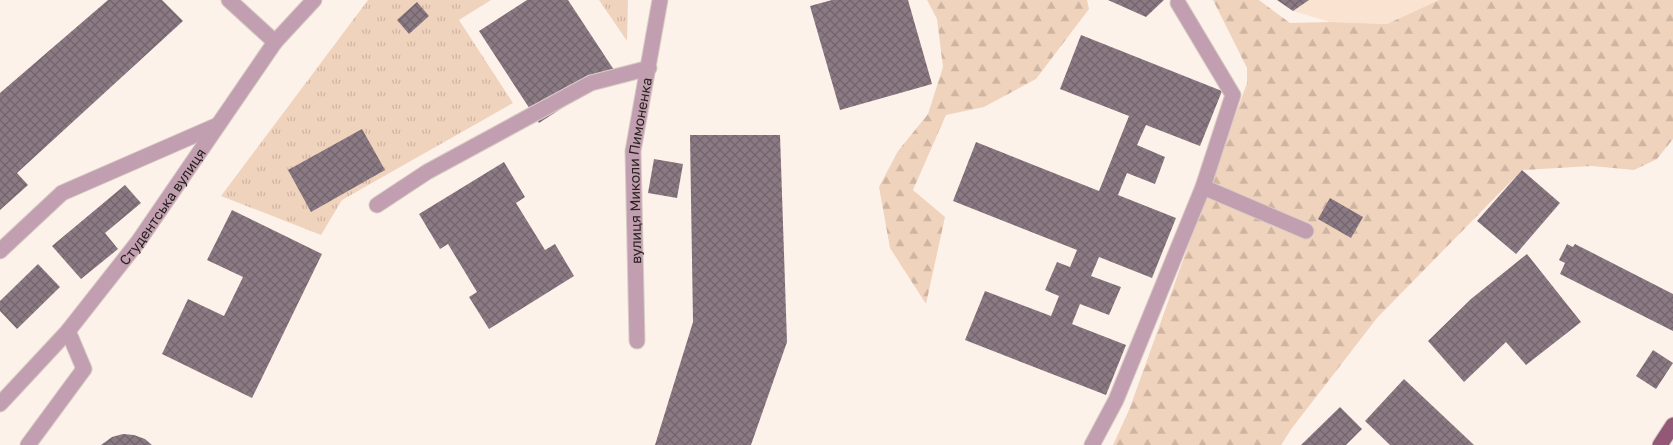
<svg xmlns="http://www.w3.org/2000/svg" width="1673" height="445" font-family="'Golos Text',sans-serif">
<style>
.built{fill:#fbe3d1}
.grass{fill:url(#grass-tufts)}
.forest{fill:url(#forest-firs)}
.building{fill:url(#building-cross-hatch)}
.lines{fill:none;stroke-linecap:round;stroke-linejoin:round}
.minor-casing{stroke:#d7cdc5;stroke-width:17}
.major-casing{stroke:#d7cdc5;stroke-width:17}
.minor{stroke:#c29fb0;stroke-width:15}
.major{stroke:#945877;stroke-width:15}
.labels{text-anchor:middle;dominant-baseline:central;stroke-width:5;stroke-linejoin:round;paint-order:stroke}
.street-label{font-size:14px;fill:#29221e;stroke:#fff}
</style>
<defs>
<pattern id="grass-tufts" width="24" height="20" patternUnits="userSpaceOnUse" patternTransform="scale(1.25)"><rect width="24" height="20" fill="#f0d3bd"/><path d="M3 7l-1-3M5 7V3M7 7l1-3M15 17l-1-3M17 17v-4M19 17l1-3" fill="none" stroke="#ceb5a2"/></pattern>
<pattern id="forest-firs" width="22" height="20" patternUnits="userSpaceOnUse" patternTransform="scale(1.25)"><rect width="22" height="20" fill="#f0d3bd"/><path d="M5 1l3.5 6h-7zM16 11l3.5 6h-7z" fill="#ceb5a2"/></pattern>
<pattern id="building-cross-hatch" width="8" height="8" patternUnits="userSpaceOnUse" patternTransform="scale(1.25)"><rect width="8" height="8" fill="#8b7a84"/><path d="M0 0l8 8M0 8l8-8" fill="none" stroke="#72646b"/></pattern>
</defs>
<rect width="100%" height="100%" fill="#fdf2ea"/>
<polygon class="built" points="1277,0 1439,0 1387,24 1330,22 1293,11"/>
<g class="grass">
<polygon points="368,0 491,0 459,20 513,103 342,200 321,235 221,196"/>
<polygon points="599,0 628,0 627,41"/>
</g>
<g class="forest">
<polygon points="927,0 1087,0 1089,9 1036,79 984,107 946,115 913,190 945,217 926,304 890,248 879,187 898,151 928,114 943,67 937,19"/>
<polygon points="1213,0 1259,0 1290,23 1330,22 1387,24 1439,0 1673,0 1673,139 1657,159 1634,170 1592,166 1522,170 1377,318 1292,428 1281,445 1113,445 1129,410 1247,83 1247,68"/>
</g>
<g class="building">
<polygon points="108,0 162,0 183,21 17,173 28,185 0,210 0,93"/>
<polygon points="527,0 568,0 616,73 539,123 479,31"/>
<polygon points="832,0 908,0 932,84 840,110 810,6"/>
<polygon points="1108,0 1164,0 1146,17"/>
<polygon points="1277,0 1309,0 1293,11"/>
<polygon points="417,2 429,16 409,34 397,20"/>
<polygon points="1081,35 1222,91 1200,146 1146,125 1137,145 1165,157 1155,184 1127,173 1118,195 1176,218 1152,278 1099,257 1091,276 1121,287 1109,315 1080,304 1072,324 1126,345 1106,395 965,340 985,291 1051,316 1059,296 1045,290 1057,262 1070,267 1077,250 953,201 976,142 1099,191 1129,116 1060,89"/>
<polygon points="362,129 385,170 311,212 288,170"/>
<polygon points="690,135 780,135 787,342 751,445 655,445 693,322"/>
<polygon points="654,159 683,164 677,198 648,193"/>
<polygon points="504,162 525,197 516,203 545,250 555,244 574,276 489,329 469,297 477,292 448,244 440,249 419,214"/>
<polygon points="1522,170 1560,203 1516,254 1477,221"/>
<polygon points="125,185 141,203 105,233 118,249 81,279 52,246"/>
<polygon points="1330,198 1363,217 1351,238 1318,219"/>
<polygon points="232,210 322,254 252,398 162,354 188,299 224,316 243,277 207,260"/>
<polygon points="1567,244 1573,247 1575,244 1673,294 1673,331 1560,274 1565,263 1559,260"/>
<polygon points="1527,254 1581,322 1526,365 1506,342 1464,382 1428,341 1471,299"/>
<polygon points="38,264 60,287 17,329 0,311 0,301"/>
<polygon points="1653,350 1673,363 1656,389 1636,376"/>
<polygon points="1404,379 1474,445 1390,445 1365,421"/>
<polygon points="1340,407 1362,429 1346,445 1301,445"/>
<polygon points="123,434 134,435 145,439 152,445 101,445 112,437"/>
</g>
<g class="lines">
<defs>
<g id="minor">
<polyline points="229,0 275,42"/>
<polyline points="1203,187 1306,231"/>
<polyline points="377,205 427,172 591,83 649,68"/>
<polyline points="0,251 62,193 218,125"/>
<path id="s1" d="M637,341L633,151L660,0"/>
<path id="s2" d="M0,404L68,331L138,242L275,42L314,0"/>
<polyline points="28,445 84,369 68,331"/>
<polyline points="1092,445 1116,400 1203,187 1233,95 1178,3"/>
</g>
<polyline id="major" points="1660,445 1673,425"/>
</defs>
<use href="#minor" class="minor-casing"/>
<use href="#major" class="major-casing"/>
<use href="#minor" class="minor"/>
<use href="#major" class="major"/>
</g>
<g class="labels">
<g class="street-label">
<text stroke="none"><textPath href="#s1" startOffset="171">вулиця Миколи Пимоненка</textPath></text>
<text stroke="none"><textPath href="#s2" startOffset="256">Студентська вулиця</textPath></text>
</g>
</g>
</svg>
